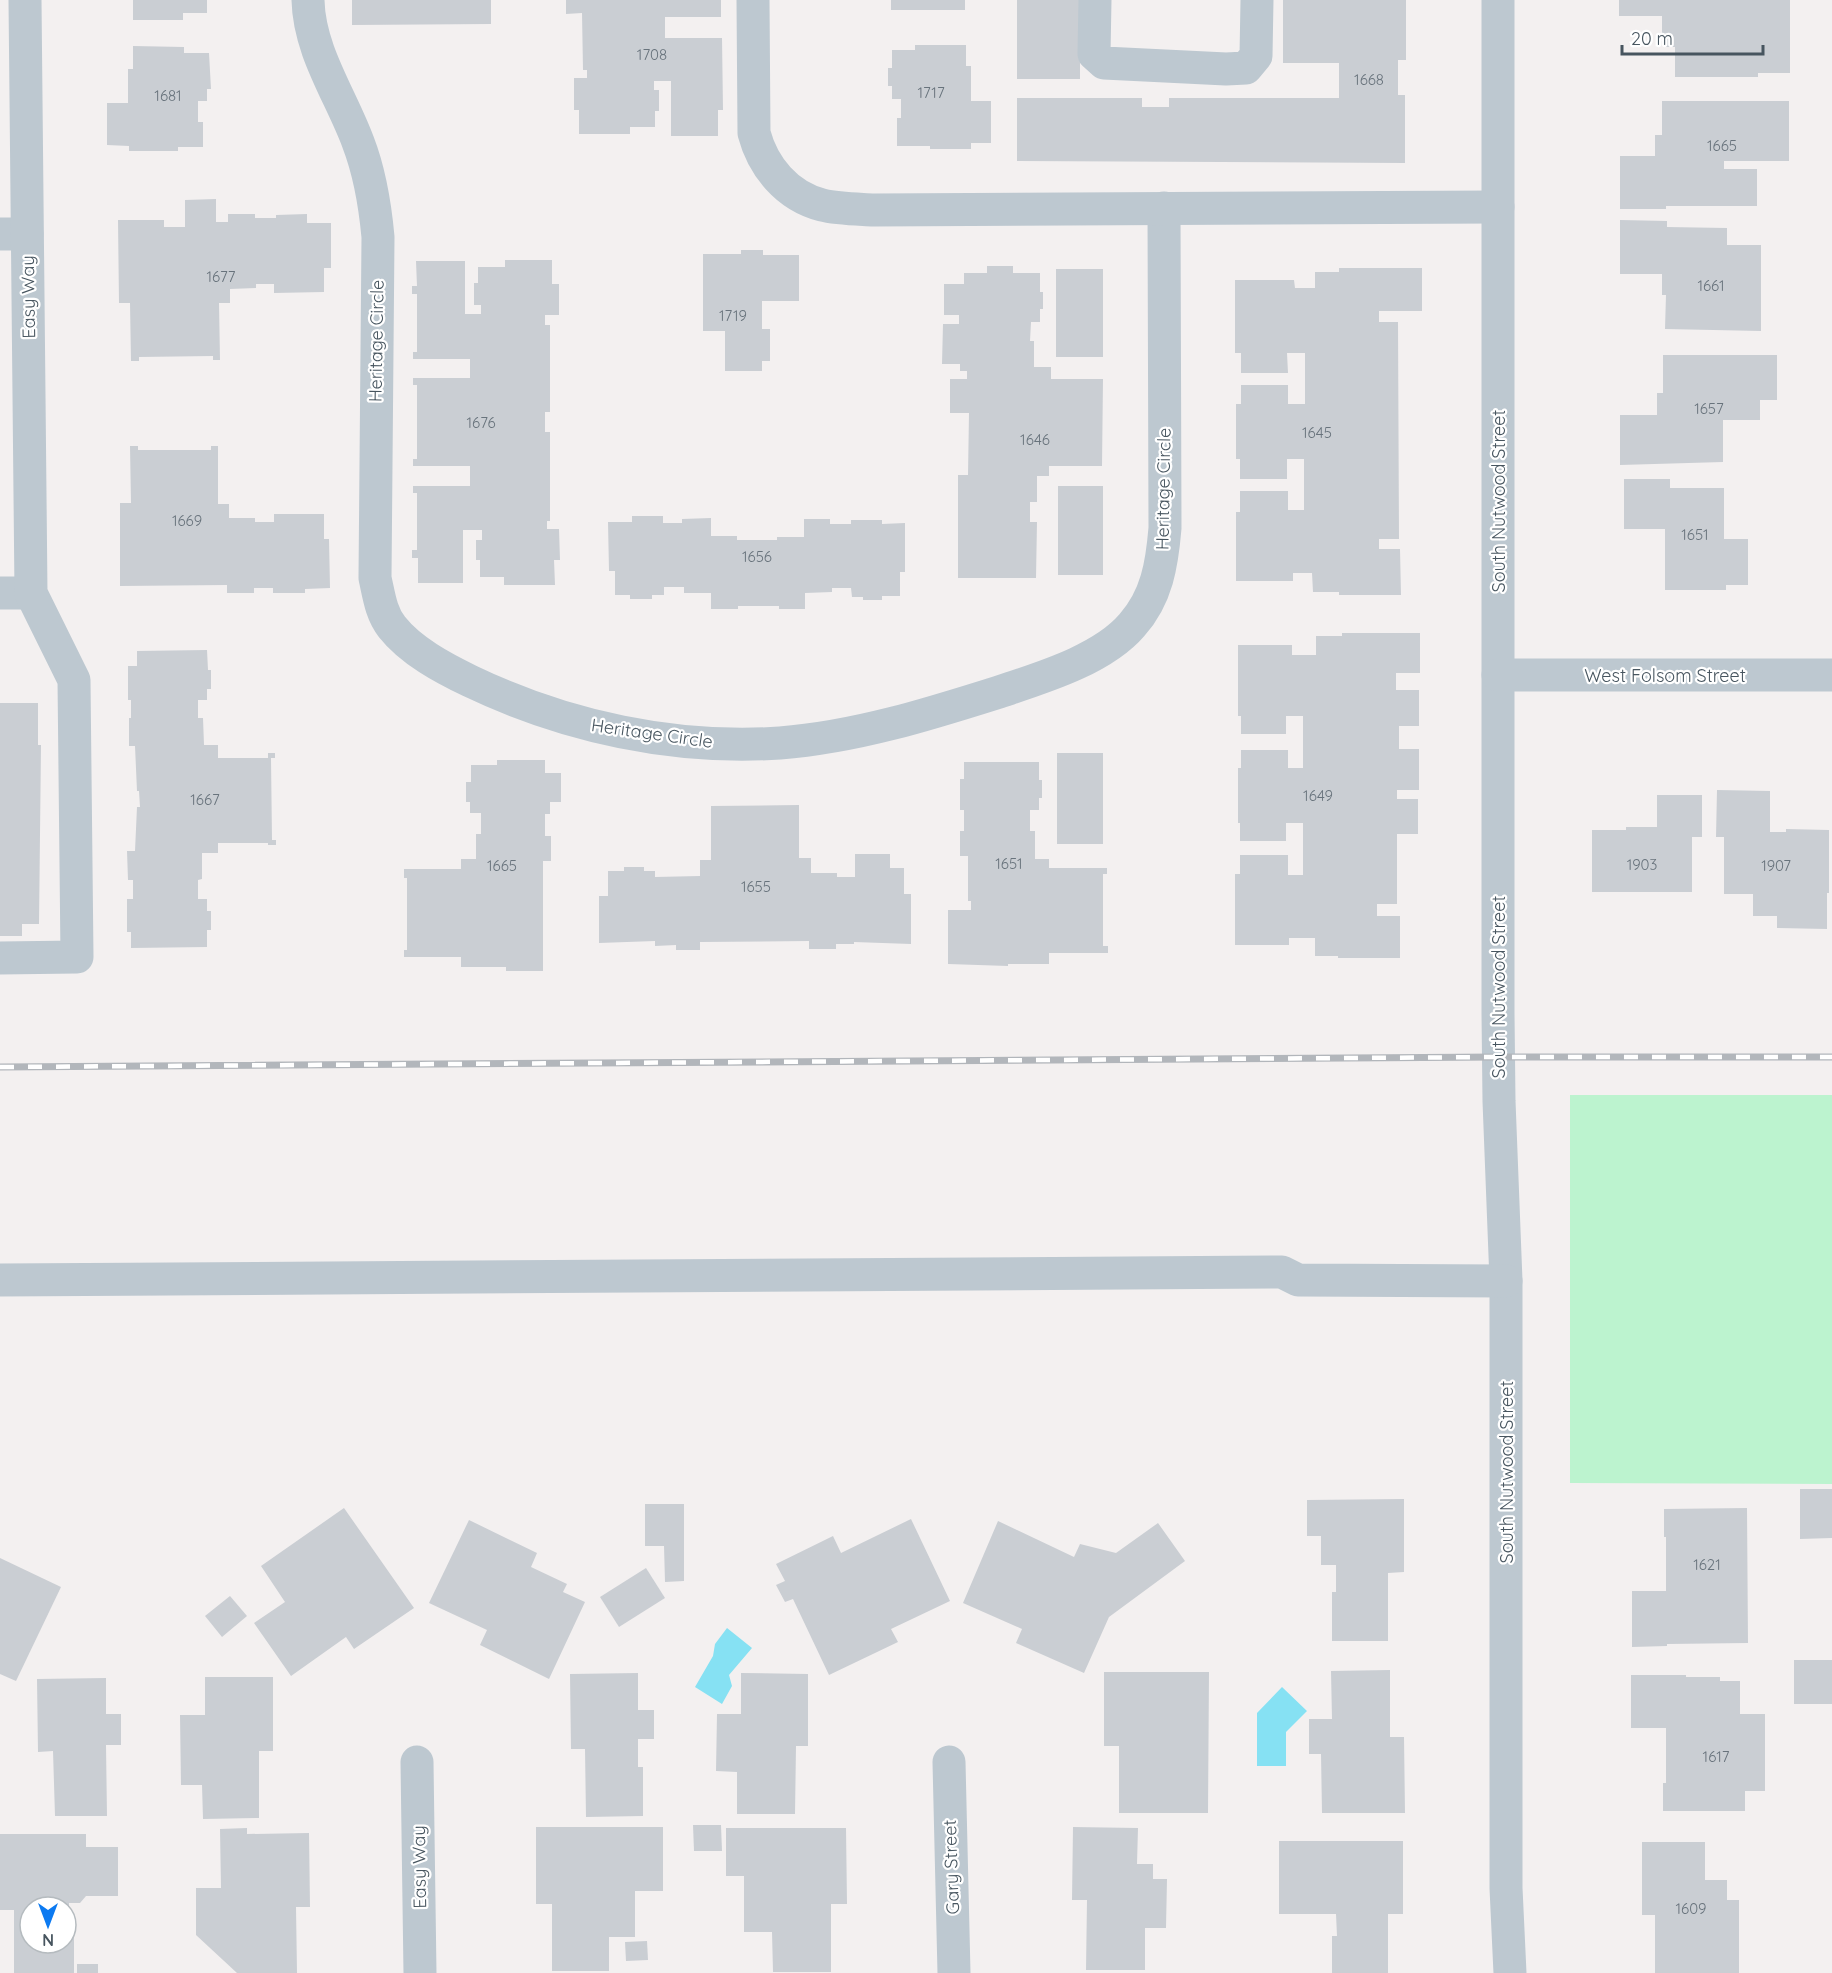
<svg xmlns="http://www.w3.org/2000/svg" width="1832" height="1973" font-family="Quicksand,sans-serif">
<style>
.green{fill:#bcf3cf}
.water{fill:#86e1f3}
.building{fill:#caced3;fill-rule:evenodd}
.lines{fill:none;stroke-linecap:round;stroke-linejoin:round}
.minor{stroke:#bdc8d0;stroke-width:33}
.rail-casing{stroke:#b2b6bb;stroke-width:7}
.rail{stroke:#fff;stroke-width:4.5;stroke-dasharray:14;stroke-linecap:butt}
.labels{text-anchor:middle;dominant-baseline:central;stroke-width:4.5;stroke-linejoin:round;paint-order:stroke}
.number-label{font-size:15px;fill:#68737c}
.street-label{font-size:18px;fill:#47555f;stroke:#fff}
</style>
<rect width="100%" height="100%" fill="#f3f0f0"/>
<polygon class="green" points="1570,1095 1832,1095 1832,1484 1570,1483"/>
<g class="water">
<polygon points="727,1628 752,1648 729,1675 732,1686 722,1704 695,1687 713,1656 715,1644"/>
<polygon points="1282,1687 1307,1711 1286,1732 1286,1766 1257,1766 1257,1713"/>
</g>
<g class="building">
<polygon points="133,0 207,0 207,13 183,13 183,20 133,20"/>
<polygon points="352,0 491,0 491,24 352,25"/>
<polygon points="566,0 721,0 721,17 665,17 665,38 722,38 723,110 718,110 718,136 671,136 671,81 654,81 654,90 659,90 659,111 655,111 655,127 630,127 630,134 579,134 579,110 574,110 574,78 587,78 587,70 583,70 582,13 566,14"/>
<rect x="891" y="0" width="74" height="10"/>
<rect x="1017" y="0" width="63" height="79"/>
<polygon points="1283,0 1406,0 1406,60 1398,60 1398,95 1405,95 1405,163 1017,161 1017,98 1142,98 1142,107 1169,107 1169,98 1339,98 1339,63 1283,63"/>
<polygon points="1619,0 1790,0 1790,73 1758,73 1758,77 1675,77 1675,47 1666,47 1666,38 1662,38 1662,16 1619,16"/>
<polygon points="915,45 966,45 966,66 971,66 971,101 991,101 991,143 971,143 971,149 930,149 930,146 897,146 897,118 901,118 901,99 892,99 892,86 888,86 888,68 892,68 892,50 915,50"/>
<polygon points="133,46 184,47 184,53 209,53 211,89 207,89 207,101 198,101 198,122 203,122 203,147 178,147 178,151 129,151 129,146 107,145 107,103 128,103 128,69 133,69"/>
<polygon points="1662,101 1789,101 1789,161 1724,161 1724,169 1757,169 1757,206 1666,206 1666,209 1620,209 1620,156 1655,156 1655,135 1662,135"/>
<polygon points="216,199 216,222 228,222 228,214 255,214 255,218 276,218 276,215 307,214 307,223 331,223 331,268 324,268 324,292 274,293 274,284 256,284 256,288 230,289 230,303 219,303 220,360 213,360 213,356 139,357 139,361 131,361 130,303 119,303 118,220 164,220 164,227 185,227 185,200"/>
<polygon points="1620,220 1667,221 1667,227 1727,228 1727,245 1761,245 1761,331 1665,329 1666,295 1662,295 1662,274 1620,274"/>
<polygon points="741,250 763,250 763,255 799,255 799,301 762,301 762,329 770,329 770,361 762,361 762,371 725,371 725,331 703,331 703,254 741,254"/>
<polygon points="505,260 552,260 552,284 559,284 559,315 545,315 545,325 550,325 550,412 545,412 545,432 550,432 550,521 547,521 547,529 559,529 560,560 554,560 555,585 504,585 504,577 480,577 480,560 476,560 476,540 482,540 482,530 463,530 463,583 418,583 418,558 412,558 412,550 417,550 417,493 413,493 413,486 470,486 470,466 413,466 413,459 417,459 417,385 413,385 413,378 470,378 470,359 413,359 413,352 417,352 417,294 412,294 412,286 417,286 416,261 465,261 465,314 481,314 481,305 474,305 474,283 478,283 478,267 505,267"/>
<polygon points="987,266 1013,266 1013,273 1040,273 1040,292 1043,292 1043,309 1040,309 1040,322 1031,322 1030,341 1034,341 1034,367 1051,367 1051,379 1103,379 1102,466 1049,466 1049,476 1037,476 1037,502 1030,502 1030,522 1037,522 1036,578 958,578 958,475 968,475 969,413 950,413 950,379 967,379 967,371 960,371 960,364 942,364 943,324 959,324 959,315 944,315 944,284 964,284 964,273 987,273"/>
<polygon points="1339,268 1422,268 1422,311 1379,311 1379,322 1398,322 1399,539 1379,539 1379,549 1400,549 1401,595 1339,595 1339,592 1313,592 1312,573 1293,573 1293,581 1236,581 1236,512 1240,512 1240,491 1288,491 1288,510 1304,510 1304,459 1287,459 1287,479 1240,479 1240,459 1236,459 1236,404 1241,404 1241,385 1288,385 1288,404 1305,404 1305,353 1287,353 1288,373 1241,373 1241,353 1235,353 1235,280 1294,280 1295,288 1315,288 1315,272 1339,272"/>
<rect x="1056" y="269" width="47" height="88"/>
<polygon points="1663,355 1777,355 1777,400 1760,400 1760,420 1723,420 1723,462 1620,465 1620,415 1657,415 1657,393 1663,393"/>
<polygon points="130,446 138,446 138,450 211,450 211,446 218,446 218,504 229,504 229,518 255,518 255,522 274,522 274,514 324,514 324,539 329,539 330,588 305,589 305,593 273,593 273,588 254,588 254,593 227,593 227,585 120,586 120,503 131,503"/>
<polygon points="1624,479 1670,479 1670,488 1724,488 1724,539 1748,539 1748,585 1726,585 1726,590 1665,590 1665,529 1624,529"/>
<rect x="1058" y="486" width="45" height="89"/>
<polygon points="632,516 663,516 663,523 682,523 682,519 711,518 711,536 737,536 737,540 777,540 777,537 804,537 804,519 830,519 830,524 851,524 851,520 882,520 882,524 905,523 905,572 900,572 900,596 882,596 882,600 863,600 863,597 852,597 851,588 832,588 832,592 805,593 805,609 779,609 779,606 738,606 738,609 711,609 711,593 684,593 684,587 664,587 664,595 652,595 652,599 630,599 630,595 615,595 615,571 609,571 608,522 632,522"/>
<polygon points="1342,633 1420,633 1420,673 1396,673 1396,690 1419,690 1419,726 1399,726 1399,749 1419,749 1419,790 1397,790 1397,799 1418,799 1418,834 1397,834 1397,904 1377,904 1377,916 1400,916 1400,958 1338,958 1338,956 1315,956 1315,938 1289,938 1289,945 1235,945 1235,874 1240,874 1240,855 1288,855 1288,875 1303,875 1303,823 1286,823 1286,841 1240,841 1240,823 1238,823 1238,768 1241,768 1241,750 1288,750 1288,768 1303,768 1303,716 1286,716 1286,734 1241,734 1241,716 1238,716 1238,645 1292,645 1292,655 1316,655 1316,636 1342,636"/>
<polygon points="207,650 208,670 211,670 211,689 207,689 207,700 198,700 198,718 203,718 204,745 218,745 218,758 268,758 268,753 275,753 275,758 271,758 272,840 276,840 276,845 268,845 268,843 218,843 218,853 202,853 202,879 198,880 198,899 207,899 207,911 211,911 211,930 207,930 207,947 131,948 131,932 127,932 127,899 133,899 133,880 128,880 127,851 135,851 137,807 140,807 139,791 137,791 135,746 129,746 129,718 131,718 131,700 128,700 128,666 137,666 137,651"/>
<polygon points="0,703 38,703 38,745 41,745 39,924 22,924 22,936 0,936"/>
<rect x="1057" y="753" width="46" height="91"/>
<polygon points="497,760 545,760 545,773 561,773 561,802 550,802 550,814 545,814 545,836 551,836 551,861 543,861 543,971 506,971 506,967 461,967 461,957 404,957 404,950 407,950 407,878 404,878 404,869 461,869 461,859 476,859 476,834 481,834 481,813 470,813 470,802 466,802 466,782 471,782 471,765 497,765"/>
<polygon points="964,762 1039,762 1039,780 1042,780 1042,798 1039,798 1039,810 1030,810 1030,831 1035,831 1035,859 1049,859 1049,868 1107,868 1107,874 1103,874 1103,946 1108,946 1108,953 1049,953 1049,964 1008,964 1008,966 948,964 948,910 971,910 971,901 968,901 968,856 960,856 960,831 964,831 964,810 960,810 960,779 964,779"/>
<polygon points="1717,790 1770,791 1770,832 1786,832 1786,829 1829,830 1829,893 1827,893 1827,929 1777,928 1777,916 1753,916 1753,894 1724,894 1724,837 1716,837"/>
<polygon points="1657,795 1702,795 1702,837 1692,837 1692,892 1592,892 1592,830 1626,830 1626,827 1657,827"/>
<polygon points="799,805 799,858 811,858 811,873 837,873 837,877 855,877 855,854 890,854 890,868 904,868 904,894 911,894 911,944 854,942 854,944 836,944 836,949 809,949 809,941 700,942 700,950 676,950 676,945 655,946 655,941 599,943 599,896 608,896 608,871 624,871 624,867 644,867 644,871 655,871 655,877 700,876 700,860 711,860 711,806"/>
<polygon points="1800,1489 1832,1489 1832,1538 1800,1539"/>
<polygon points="1404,1499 1404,1572 1388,1573 1388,1641 1332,1641 1332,1592 1336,1592 1336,1565 1321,1565 1321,1536 1307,1536 1307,1500"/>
<polygon points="645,1504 684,1504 684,1581 665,1582 664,1546 645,1546"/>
<polygon points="344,1508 414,1608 354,1649 346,1637 291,1676 254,1623 285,1602 261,1566"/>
<polygon points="1747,1508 1748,1643 1667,1644 1667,1646 1632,1647 1632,1591 1666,1591 1666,1537 1664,1537 1664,1509"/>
<polygon points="911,1519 950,1601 891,1629 898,1642 829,1675 793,1599 785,1602 776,1585 785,1581 776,1564 833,1536 841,1553"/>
<polygon points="469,1520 537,1553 531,1567 567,1584 563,1592 585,1602 549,1679 480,1645 487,1630 429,1603"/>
<polygon points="998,1521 1074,1557 1080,1544 1116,1553 1158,1523 1185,1561 1109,1617 1084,1673 1016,1643 1022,1629 963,1603"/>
<polygon points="0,1558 61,1587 16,1681 0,1674"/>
<polygon points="646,1568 665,1598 619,1627 600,1597"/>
<polygon points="230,1596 247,1616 222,1637 205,1616"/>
<rect x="1794" y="1660" width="38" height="44"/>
<polygon points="1390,1670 1390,1737 1404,1737 1405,1813 1322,1813 1321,1754 1309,1754 1309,1719 1332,1719 1331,1671"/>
<polygon points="1104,1672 1209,1672 1208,1813 1119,1813 1119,1746 1104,1746"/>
<polygon points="638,1673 638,1710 654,1710 654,1739 638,1739 638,1767 643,1767 643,1816 586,1817 585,1749 571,1749 570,1674"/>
<polygon points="741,1673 808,1674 808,1746 796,1746 795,1814 737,1814 737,1772 716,1771 717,1714 741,1714"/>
<polygon points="1631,1675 1686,1675 1686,1677 1720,1677 1720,1681 1740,1681 1740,1714 1765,1714 1765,1791 1745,1791 1745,1811 1663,1811 1663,1783 1666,1783 1666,1728 1631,1728"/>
<polygon points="205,1677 273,1677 273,1751 259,1751 259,1818 203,1819 202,1785 181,1785 180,1715 205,1715"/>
<polygon points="106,1678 106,1714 121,1714 121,1745 106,1745 107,1816 55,1816 53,1751 38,1752 37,1679"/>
<polygon points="693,1825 721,1825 722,1851 694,1851"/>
<polygon points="536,1827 663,1827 663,1891 635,1891 635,1937 609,1937 609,1971 552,1971 552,1904 536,1904"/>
<polygon points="1073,1827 1138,1828 1137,1864 1153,1864 1153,1879 1167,1879 1166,1928 1145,1928 1145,1970 1086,1970 1087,1900 1072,1900"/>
<polygon points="247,1828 247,1834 309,1833 310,1907 296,1907 297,1973 237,1973 196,1935 196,1888 221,1888 220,1829"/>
<polygon points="726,1828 846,1828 847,1904 831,1904 831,1972 773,1972 772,1932 744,1932 744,1876 726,1876"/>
<path d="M0,1834H86V1847H118V1896H86L80,1903H69V1925H74V1973H14V1910H0ZM30,1907H66V1943H30Z"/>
<polygon points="1279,1841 1403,1841 1403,1914 1388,1914 1388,1973 1332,1973 1332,1936 1337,1936 1336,1914 1279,1914"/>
<polygon points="1642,1842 1705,1842 1705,1880 1727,1880 1727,1900 1739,1900 1739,1973 1655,1973 1655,1915 1642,1915"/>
<polygon points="647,1941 648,1960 626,1961 625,1942"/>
<rect x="77" y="1964" width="21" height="9"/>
</g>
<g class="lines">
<g class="minor">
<path d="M308,0C309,51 341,96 358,142C370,173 375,204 378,237L375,578C379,596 381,613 392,627C411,651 443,668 470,681C566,727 674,750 780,743C857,737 929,714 1002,691C1044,677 1103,659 1132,625C1157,597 1162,564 1165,528L1164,208"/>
<path d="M753,0L754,133C763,167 787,196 822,205C838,209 857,209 874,210L1498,207"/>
<polyline points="1095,0 1094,54 1104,63 1226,69 1246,68 1256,56 1257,0"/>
<polyline points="1498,0 1498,1013 1499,1101 1506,1281 1506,1888 1510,1973"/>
<polyline points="0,234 27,234"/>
<polyline points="0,593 31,593"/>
<polyline points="1498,675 1832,675"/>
<polyline points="0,958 77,957 74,680 31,593 25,0"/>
<polyline points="0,1280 1282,1272 1298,1280 1506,1281"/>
<polyline points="417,1762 420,1973"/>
<polyline points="949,1762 954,1973"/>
</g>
<defs>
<polyline id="rail" points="0,1067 1499,1057 1832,1057"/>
</defs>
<use href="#rail" class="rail-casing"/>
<use href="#rail" class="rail"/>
</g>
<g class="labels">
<g class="number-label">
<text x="652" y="54">1708</text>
<text x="1369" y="79">1668</text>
<text x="931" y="92">1717</text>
<text x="168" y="95">1681</text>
<text x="1722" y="145">1665</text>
<text x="221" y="276">1677</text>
<text x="1711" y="285">1661</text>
<text x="733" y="315">1719</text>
<text x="1709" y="408">1657</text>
<text x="481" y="422">1676</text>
<text x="1317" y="432">1645</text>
<text x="1035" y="439">1646</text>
<text x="187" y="520">1669</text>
<text x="1695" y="534">1651</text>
<text x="757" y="556">1656</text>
<text x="1318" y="795">1649</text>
<text x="205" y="799">1667</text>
<text x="1009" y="863">1651</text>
<text x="1642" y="864">1903</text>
<text x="502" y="865">1665</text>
<text x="1776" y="865">1907</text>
<text x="756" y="886">1655</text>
<text x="1707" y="1564">1621</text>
<text x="1716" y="1756">1617</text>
<text x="1691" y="1908">1609</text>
</g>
<g class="street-label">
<text transform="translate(28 297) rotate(-91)">Easy Way</text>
<text transform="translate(376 341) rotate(-89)">Heritage Circle</text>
<text transform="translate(1163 489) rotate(-89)">Heritage Circle</text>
<text transform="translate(1498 501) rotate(-90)">South Nutwood Street</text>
<text x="1665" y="675">West Folsom Street</text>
<text transform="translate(652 733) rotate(8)">Heritage Circle</text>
<text transform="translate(1498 987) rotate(-90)">South Nutwood Street</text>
<text transform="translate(1506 1472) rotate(-90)">South Nutwood Street</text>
<text transform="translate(419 1867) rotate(-91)">Easy Way</text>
<text transform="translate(951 1867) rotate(-92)">Gary Street</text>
</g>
</g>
<g transform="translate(48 1925) rotate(180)"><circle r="28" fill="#ffffff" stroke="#b5bbbf" stroke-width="1.5"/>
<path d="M0-4.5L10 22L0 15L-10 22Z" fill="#0c7af1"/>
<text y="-9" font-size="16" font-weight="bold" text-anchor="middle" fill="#47555f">N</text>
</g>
<path d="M1622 45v9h141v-9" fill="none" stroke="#47555f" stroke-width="3"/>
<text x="1631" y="45" font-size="18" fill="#47555f" stroke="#ffffff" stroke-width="4.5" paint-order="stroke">20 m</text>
</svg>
